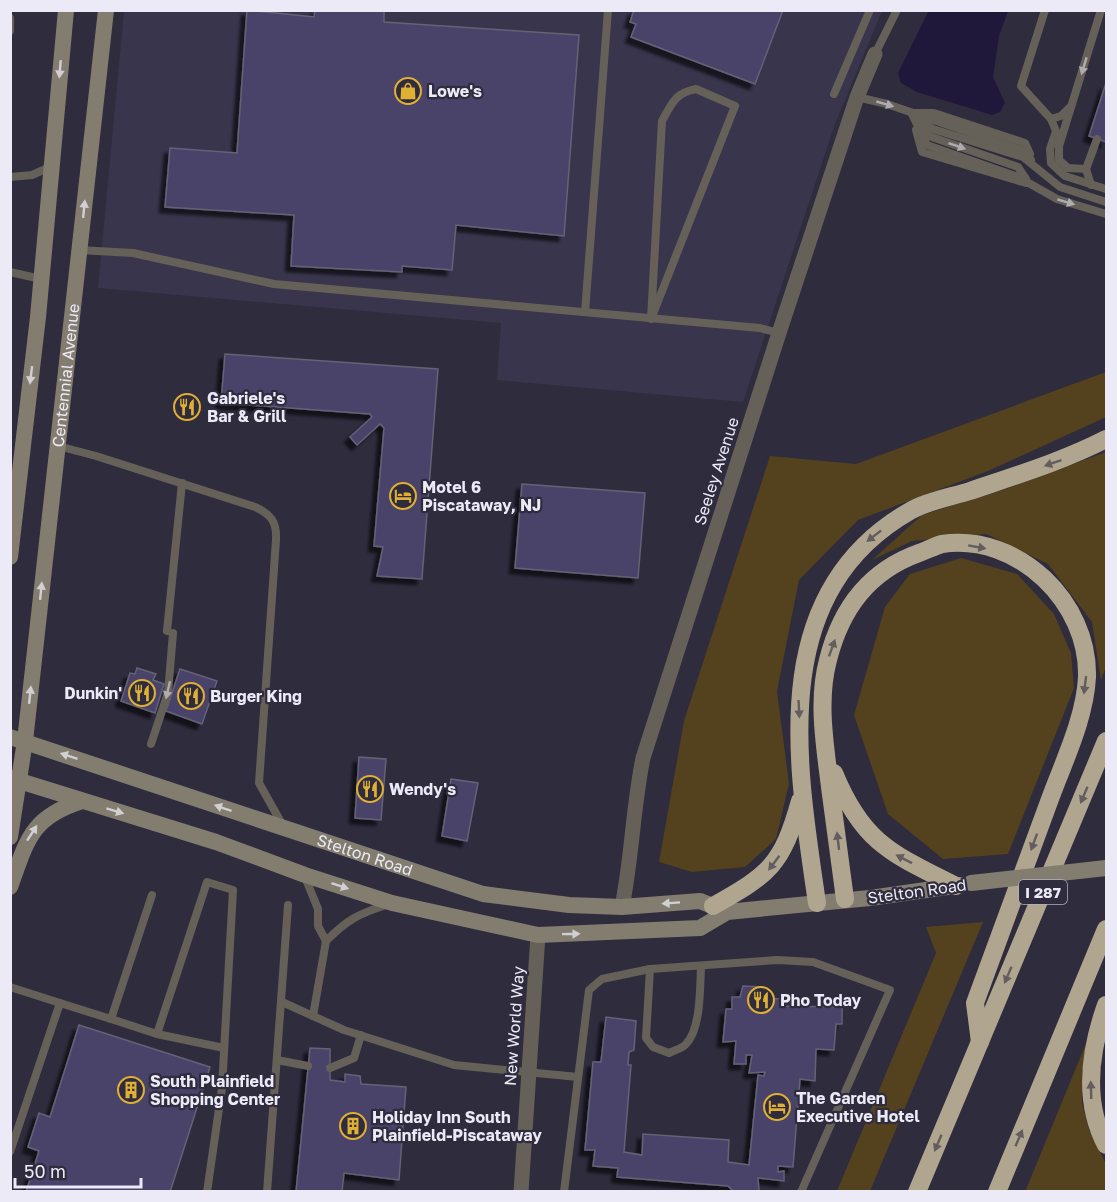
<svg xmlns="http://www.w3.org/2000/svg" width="1117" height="1202" font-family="'Golos Text',sans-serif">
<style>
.built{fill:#39354c}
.green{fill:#53421d}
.water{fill:#20183a}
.building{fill:#494369;stroke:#646276;stroke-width:1.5;filter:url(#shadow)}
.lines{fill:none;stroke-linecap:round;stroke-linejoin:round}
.service{stroke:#656158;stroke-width:8}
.minor{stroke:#656158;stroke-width:15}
.secondary{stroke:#837d6f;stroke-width:16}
.motorway{stroke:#b0a690;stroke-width:18}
.secondary-bridge{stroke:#837d6f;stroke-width:16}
.oneway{fill:#afacaf}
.oneway2{fill:#d1cfd4}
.oneway3{fill:#635d5f}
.labels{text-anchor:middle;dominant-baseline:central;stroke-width:4.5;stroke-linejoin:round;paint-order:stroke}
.shield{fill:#2f2c3e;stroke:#b3b1bf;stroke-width:1.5}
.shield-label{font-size:15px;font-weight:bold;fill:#ebeaf6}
.poi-label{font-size:16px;font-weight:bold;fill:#ebeaf6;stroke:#2f2c3e;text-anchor:start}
.street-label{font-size:16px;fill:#ebeaf6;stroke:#2f2c3e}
</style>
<defs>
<filter id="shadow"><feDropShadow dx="-5.5" dy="5.5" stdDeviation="1.5" flood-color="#0009"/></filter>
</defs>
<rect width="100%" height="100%" fill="#2f2c3e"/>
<polygon class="built" points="124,11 882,11 835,124 743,402 497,380 501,323 98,288"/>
<g class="green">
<polygon points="1106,372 1106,417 988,471 858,520 799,580 777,691 789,784 776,839 745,867 692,872 659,862 684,721 770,456 856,464"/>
<polygon points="1106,452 1106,667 1101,680 1092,622 1048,564 986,534 912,541 872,560 922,515 1006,489"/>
<polygon points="961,558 1017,574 1054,614 1071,653 1074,688 1008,854 943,859 888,814 854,715 885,607 910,574"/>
<polygon points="983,922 870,1191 837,1191 936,953 926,927"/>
<polygon points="1099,1012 1082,1072 1082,1103 1089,1130 1106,1164 1106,1191 1025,1192"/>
</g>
<polygon class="water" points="929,10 1008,11 999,36 993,77 1005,103 1000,112 992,115 917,92 901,83 898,73"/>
<g class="building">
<polygon points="247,10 314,17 315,10 384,10 384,22 579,35 564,236 456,225 452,270 402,266 402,272 291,266 294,215 165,207 170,148 237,153"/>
<polygon points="634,10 783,10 755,84 631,37 636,24 630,22"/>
<polygon points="1106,83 1106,142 1089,136"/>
<polygon points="225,354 438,369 422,579 377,576 383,547 374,546 384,428 380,424 357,445 350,437 372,417 370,414 221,403"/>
<polygon points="522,484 645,493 638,578 515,568"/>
<polygon points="137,668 156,674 153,680 164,684 155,713 121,701 130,673 135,674"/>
<polygon points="180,669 217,681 202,724 166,711"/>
<polygon points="359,757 386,759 381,820 355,818"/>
<polygon points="451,779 478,783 467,841 442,836"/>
<polygon points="743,986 761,987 761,998 781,999 782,1006 842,1007 842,1024 836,1024 834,1050 816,1049 815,1081 800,1079 793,1167 778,1166 778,1172 784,1171 784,1181 758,1178 759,1191 733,1191 728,1186 617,1177 618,1168 593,1166 595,1150 585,1150 593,1062 601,1062 606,1017 636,1021 634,1050 629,1052 628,1065 631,1065 624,1152 642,1155 643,1134 729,1140 728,1162 749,1165 758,1075 764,1076 765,1072 749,1073 752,1055 746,1055 746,1064 734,1064 736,1041 723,1042 726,1009 732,1009 732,997 740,997"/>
<polygon points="79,1025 210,1067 170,1192 26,1192 39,1151 28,1147 39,1113 50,1117"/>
<polygon points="310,1048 330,1049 330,1080 345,1082 345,1074 360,1076 361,1084 406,1087 399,1180 344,1173 342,1192 296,1192"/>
</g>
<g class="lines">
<g class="service">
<polyline points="1045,10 1021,86 1051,119 1056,131 1050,149 1051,163 1065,176 1106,189"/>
<polyline points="10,18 10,31"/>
<polyline points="875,54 897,10"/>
<path d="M696,89L735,106L651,319L662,121C672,103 675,93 696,89Z"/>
<polyline points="834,94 870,10"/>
<polyline points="857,97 887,104 1024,151 1031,160"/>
<polyline points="916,113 934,113 1025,143 1030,154"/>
<polyline points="912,114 927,145 1018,177 1057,199 1106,214"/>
<polyline points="913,115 933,129 1023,157 1060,187 1106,202"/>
<polyline points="1051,119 1061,116 1069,108"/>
<polyline points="922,127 929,136 1018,167 1026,179"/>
<polyline points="916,130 922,152 1026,183"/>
<polyline points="1086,169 1068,168 1059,160 1059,146 1101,10"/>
<polyline points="10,177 32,175 50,167"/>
<polyline points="1091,185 1086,169 1097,139"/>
<polyline points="79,250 133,253 274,284 760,328 779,333"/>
<polyline points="10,272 41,279"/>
<polyline points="585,312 608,10"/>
<path d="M58,446L96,456L255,507C271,514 277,522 276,540L259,783L282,824"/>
<polyline points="167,631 182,483"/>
<polyline points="151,744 168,693 173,633"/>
<path d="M305,877L318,909V926L326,941C347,920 358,914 386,905"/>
<path d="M650,969L646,1038L653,1047L669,1053C674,1050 682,1049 686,1044C701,1029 700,987 701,966"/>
<polyline points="10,987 60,1003"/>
<polyline points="282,1002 344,1030 454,1065 578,1077"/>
<polyline points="313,1016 326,941"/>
<polyline points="111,1019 157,1034 224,1048"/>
<polyline points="157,1034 207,882 233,890 222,1088 207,1192"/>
<polyline points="277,1060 308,1066"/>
<polyline points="330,1068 354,1058 361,1035"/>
<polyline points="10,1152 60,1003 111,1019 152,895"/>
<polyline points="267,1192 288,905"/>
<polyline points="564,1192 589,990 602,979 650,969 777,960 813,962 890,990 801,1192"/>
</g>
<g class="minor">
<path d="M622,907C632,857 633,807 643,758L779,333L857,97L875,54"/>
<polyline points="521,1192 538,935"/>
</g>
<g class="secondary">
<polyline points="10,557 38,317 66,10"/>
<path id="s1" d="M10,737L483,894L569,905L622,907L700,901L725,911"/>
<polyline points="10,778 216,842 305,875 392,903 538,935 700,928 727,912 870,898 961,885"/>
<path id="s2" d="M10,837L25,741L106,10"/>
<path d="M10,887C27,840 31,817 82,801"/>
</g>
<g class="motorway">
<path d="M834,773C863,844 893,854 956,886"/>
<path d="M845,899C840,862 835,824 830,787C825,745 817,701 828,660C841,608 869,571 919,553C927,550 935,546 942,544C1019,533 1089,603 1087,677C1085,718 1064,761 1050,799C1025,867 1000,935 975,1003L980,1042"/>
<path d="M817,903C797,764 765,594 910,511C927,501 951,497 970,491C1017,475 1063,461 1106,439"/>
<path d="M713,906C770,874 782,865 800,801"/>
<path d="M1106,1005C1090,1050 1083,1102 1106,1145"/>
<polyline points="917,1192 1106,741"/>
<polyline points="997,1192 1106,929"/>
</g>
<polyline class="secondary-bridge" points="971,883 1106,868"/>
</g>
<defs><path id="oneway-solid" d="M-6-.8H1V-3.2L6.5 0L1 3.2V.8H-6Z" transform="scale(1.5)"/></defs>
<g class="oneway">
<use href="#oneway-solid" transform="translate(1084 66) rotate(107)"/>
<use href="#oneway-solid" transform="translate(885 104) rotate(16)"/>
<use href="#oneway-solid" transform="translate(957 146) rotate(19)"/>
<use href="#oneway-solid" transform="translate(1066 202) rotate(17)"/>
<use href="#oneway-solid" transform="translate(168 690) rotate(103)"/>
</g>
<g class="oneway2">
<use href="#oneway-solid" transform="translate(60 69) rotate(95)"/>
<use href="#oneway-solid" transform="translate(84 209) rotate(-84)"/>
<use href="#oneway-solid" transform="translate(31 375) rotate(97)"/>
<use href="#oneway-solid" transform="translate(41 591) rotate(-84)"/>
<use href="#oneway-solid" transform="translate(30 695) rotate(-84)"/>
<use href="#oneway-solid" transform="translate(69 756) rotate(-162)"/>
<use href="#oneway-solid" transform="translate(223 808) rotate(-161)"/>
<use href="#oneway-solid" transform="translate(115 811) rotate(17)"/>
<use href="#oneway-solid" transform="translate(32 833) rotate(-57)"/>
<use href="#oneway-solid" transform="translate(340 886) rotate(18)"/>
<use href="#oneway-solid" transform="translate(671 903) rotate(176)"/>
<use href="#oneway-solid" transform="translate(571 934) rotate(-1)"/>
</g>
<g class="oneway3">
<use href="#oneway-solid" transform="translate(1053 463) rotate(161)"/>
<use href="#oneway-solid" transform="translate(874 536) rotate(142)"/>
<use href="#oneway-solid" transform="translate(977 547) rotate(10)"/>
<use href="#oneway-solid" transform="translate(832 648) rotate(-70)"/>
<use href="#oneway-solid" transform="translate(1085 685) rotate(97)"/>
<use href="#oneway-solid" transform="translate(799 709) rotate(87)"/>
<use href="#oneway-solid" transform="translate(1084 795) rotate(113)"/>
<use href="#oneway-solid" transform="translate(838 841) rotate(-97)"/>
<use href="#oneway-solid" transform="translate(1034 842) rotate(110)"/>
<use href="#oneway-solid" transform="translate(904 859) rotate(-153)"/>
<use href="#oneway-solid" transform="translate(774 863) rotate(127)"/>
<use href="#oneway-solid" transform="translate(1008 975) rotate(113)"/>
<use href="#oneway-solid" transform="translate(1091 1090) rotate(-92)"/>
<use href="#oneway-solid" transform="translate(1019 1138) rotate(-67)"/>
<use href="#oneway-solid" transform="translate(938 1143) rotate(113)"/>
</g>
<defs>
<symbol id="shop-ring" viewBox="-11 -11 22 22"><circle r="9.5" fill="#2f2c3e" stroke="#e0b034" stroke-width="1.5"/><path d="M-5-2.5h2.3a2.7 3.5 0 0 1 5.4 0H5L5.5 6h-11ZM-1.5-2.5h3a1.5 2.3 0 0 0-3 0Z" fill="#e0b034"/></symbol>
<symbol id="restaurant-ring" viewBox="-11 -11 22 22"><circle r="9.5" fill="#2f2c3e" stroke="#e0b034" stroke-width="1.5"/><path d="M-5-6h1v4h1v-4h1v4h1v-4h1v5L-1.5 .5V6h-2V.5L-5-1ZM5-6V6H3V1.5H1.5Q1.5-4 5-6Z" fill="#e0b034"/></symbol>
<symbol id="hotel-ring" viewBox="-11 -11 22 22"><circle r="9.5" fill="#2f2c3e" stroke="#e0b034" stroke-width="1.5"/><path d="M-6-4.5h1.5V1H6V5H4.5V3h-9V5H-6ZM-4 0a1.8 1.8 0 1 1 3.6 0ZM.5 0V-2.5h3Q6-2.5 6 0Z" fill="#e0b034"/></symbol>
<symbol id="building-ring" viewBox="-11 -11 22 22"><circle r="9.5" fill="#2f2c3e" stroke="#e0b034" stroke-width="1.5"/><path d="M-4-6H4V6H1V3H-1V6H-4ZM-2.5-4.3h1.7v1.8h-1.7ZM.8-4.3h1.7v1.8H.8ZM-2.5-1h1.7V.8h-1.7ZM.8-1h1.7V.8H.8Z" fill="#e0b034"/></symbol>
</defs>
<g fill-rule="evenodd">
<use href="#shop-ring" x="393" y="76" width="30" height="30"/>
<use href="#restaurant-ring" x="172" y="392" width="30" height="30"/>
<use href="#hotel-ring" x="388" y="481" width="30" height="30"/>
<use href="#restaurant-ring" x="127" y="678" width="30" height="30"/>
<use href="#restaurant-ring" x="176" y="681" width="30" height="30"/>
<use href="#restaurant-ring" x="355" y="774" width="30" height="30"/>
<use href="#restaurant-ring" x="746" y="985" width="30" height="30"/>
<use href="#building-ring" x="116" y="1075" width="30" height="30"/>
<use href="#hotel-ring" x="762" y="1092" width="30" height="30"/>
<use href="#building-ring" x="338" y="1111" width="30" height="30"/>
</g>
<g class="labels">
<rect class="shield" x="1019" y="880" width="48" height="24" rx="4.5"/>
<g class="shield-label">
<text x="1043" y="892">I 287</text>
</g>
<g class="poi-label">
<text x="428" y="91">Lowe's</text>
<text x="207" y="398">Gabriele's<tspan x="207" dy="18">Bar &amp; Grill</tspan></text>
<text x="422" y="487">Motel 6<tspan x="422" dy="18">Piscataway, NJ</tspan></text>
<text x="122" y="693" text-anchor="end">Dunkin'</text>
<text x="210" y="696">Burger King</text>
<text x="389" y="789">Wendy's</text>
<text x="780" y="1000">Pho Today</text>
<text x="150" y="1081">South Plainfield<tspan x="150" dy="18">Shopping Center</tspan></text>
<text x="796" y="1098">The Garden<tspan x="796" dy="18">Executive Hotel</tspan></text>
<text x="372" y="1117">Holiday Inn South<tspan x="372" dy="18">Plainfield-Piscataway</tspan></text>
</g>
<g class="street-label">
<text stroke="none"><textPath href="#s2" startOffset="465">Centennial Avenue</textPath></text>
<text transform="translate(716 471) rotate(-72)">Seeley Avenue</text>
<text stroke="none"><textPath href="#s1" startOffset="374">Stelton Road</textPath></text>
<text transform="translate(917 891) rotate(-8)">Stelton Road</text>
<text transform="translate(514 1026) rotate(-86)">New World Way</text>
</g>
</g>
<rect width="1117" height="1202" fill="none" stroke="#ebeaf6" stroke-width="24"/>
<path d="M15 1178v9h126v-9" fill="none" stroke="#ebeaf6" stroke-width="3"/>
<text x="24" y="1178" font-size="18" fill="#ebeaf6" stroke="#2f2c3e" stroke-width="4.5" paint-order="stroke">50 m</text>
</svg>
